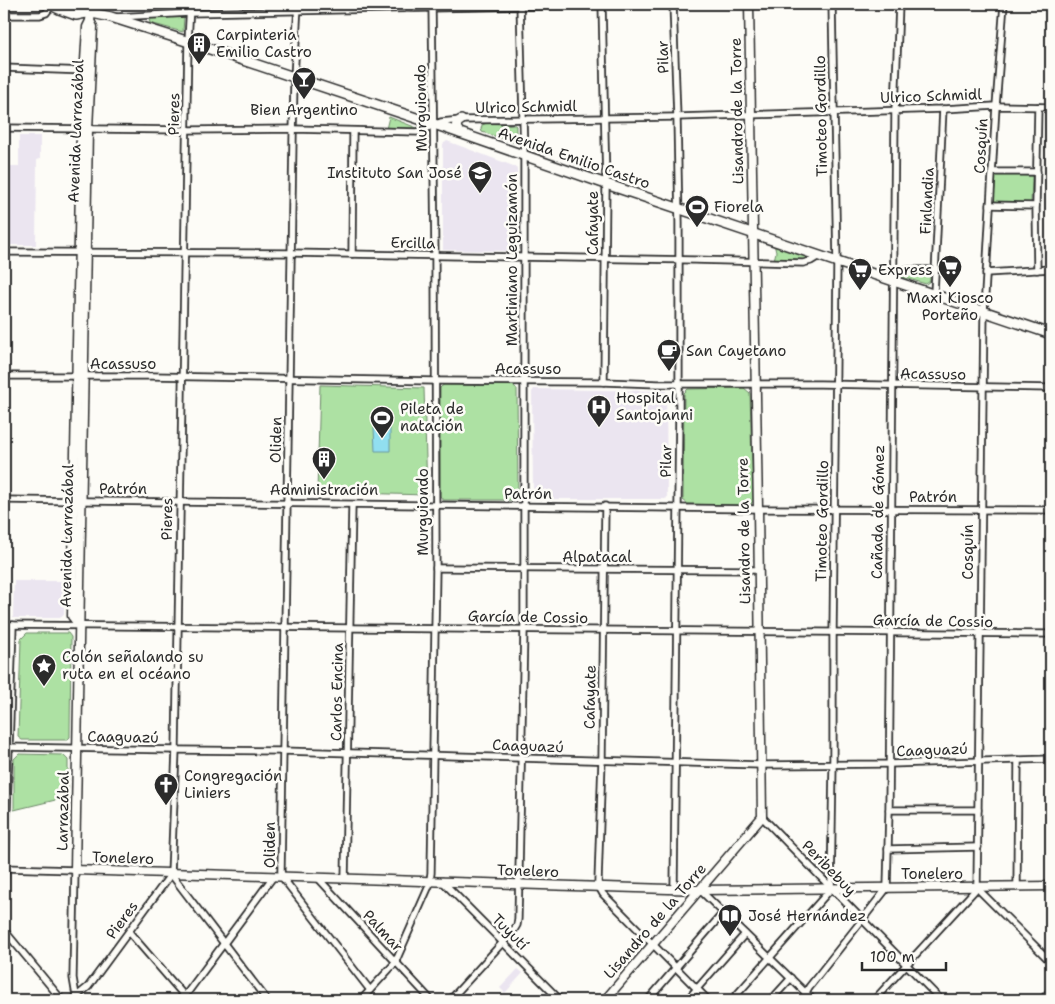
<svg xmlns="http://www.w3.org/2000/svg" width="1055" height="1004" font-family="'Shantell Sans',sans-serif">
<style>
.built{fill:#ebe5f0}
.green{fill:#ade1a3;stroke:#6c8667}
.water{fill:#91dff0;stroke:#6897a1}
.lines{fill:none;stroke-linecap:round;stroke-linejoin:round}
.minor-casing{stroke:#2b2b2b;stroke-width:9}
.tertiary-casing{stroke:#2b2b2b;stroke-width:11}
.secondary-casing{stroke:#2b2b2b;stroke-width:12}
.minor{stroke:#fdfcf7;stroke-width:5.5}
.tertiary{stroke:#fdfcf7;stroke-width:8}
.secondary{stroke:#fdfcf7;stroke-width:9}
.labels{text-anchor:middle;dominant-baseline:central;stroke-width:5;stroke-linejoin:round;paint-order:stroke}
.poi-label{font-size:15px;fill:#2b2b2b;stroke:#fdfcf7;text-anchor:start}
.street-label{font-size:15px;fill:#2b2b2b;stroke:#fdfcf7}
</style>
<rect width="100%" height="100%" fill="#fdfcf7"/>
<filter id="ink" filterUnits="userSpaceOnUse"><feTurbulence type="fractalNoise" baseFrequency=".02" numOctaves="2"/><feDisplacementMap in="SourceGraphic" scale="10" xChannelSelector="R" yChannelSelector="G"/><feConvolveMatrix kernelMatrix="1 2 1 2 8 2 1 2 1" color-interpolation-filters="sRGB"/></filter>
<g filter="url(#ink)">
<g class="built">
<polygon points="19,136 40,136 40,159 37,160 36,245 4,245 4,166 19,166"/>
<polygon points="447,141 516,167 517,170 517,249 513,251 443,250 443,144"/>
<polygon points="534,389 666,391 667,498 665,499 535,499 533,496 532,392"/>
<polygon points="14,581 65,581 64,614 60,618 13,618"/>
<polygon points="518,969 523,973 505,993 500,988"/>
</g>
<g class="green">
<polygon points="150,17 184,17 183,32 150,23 149,19"/>
<polygon points="389,117 417,128 386,129"/>
<polygon points="487,123 515,125 516,126 516,143 482,132 481,129 482,125"/>
<polygon points="995,174 1032,176 1031,203 993,202"/>
<polygon points="774,244 806,257 806,259 805,260 774,260 776,252"/>
<path d="M923,271C928,273 930,275 930,281L926,284L902,277L901,275L902,273Z"/>
<polygon points="320,385 424,388 427,495 317,492"/>
<polygon points="444,385 512,385 515,387 517,389 518,496 513,500 443,500 440,496 440,388 442,386"/>
<polygon points="744,388 750,393 753,501 751,504 748,506 688,504 683,500 684,393 688,389"/>
<polygon points="27,633 68,633 71,637 70,737 67,740 22,740 18,737 21,639"/>
<polygon points="19,754 63,755 68,760 68,797 14,810 14,759"/>
</g>
<polygon class="water" points="374,428 390,428 390,451 375,451"/>
<g class="lines">
<defs>
<g id="minor">
<polyline points="298,4 294,78 281,871 282,877 370,990"/>
<polyline points="602,4 606,184 604,382"/>
<polyline points="673,4 677,117 679,223 679,407 674,889"/>
<polyline points="4,15 40,15 46,13 52,5"/>
<polyline points="116,17 189,13 624,4"/>
<polyline points="4,68 87,71"/>
<polyline points="4,128 187,130 294,129 418,132 441,122 461,120 677,117 943,109 996,106 1051,107"/>
<polyline points="992,172 1037,172"/>
<polyline points="990,205 1036,206"/>
<polyline points="4,252 291,253 695,260 803,263 811,261 819,256"/>
<polyline points="352,254 353,131"/>
<polyline points="894,270 936,270"/>
<polyline points="1037,270 1036,206 1038,107"/>
<polyline points="986,273 1051,269"/>
<polyline points="934,294 943,109"/>
<polyline points="4,376 152,376 436,381 604,382 658,384 820,384 1051,388"/>
<polyline points="4,500 758,509 1051,510"/>
<polyline points="605,506 602,760 598,882 599,887 603,894 708,1000"/>
<polyline points="436,568 758,570"/>
<polyline points="4,625 1051,634"/>
<polyline points="4,747 176,750 283,751 761,765 889,764 1051,759"/>
<polyline points="889,810 978,810"/>
<polyline points="762,817 941,1000"/>
<polyline points="888,849 978,847"/>
<polyline points="4,868 75,870 73,978 76,996"/>
<polyline points="171,874 267,1000"/>
<polyline points="318,878 431,1000"/>
<polyline points="345,879 352,505"/>
<polyline points="442,881 560,1000"/>
<polyline points="1017,887 1018,760"/>
<polyline points="977,888 1051,962"/>
<polyline points="700,890 813,1000"/>
<polyline points="4,900 13,625"/>
<polyline points="4,930 62,1000"/>
<polyline points="129,932 188,1000"/>
<polyline points="72,1000 88,987 171,874 176,750 188,42 190,4"/>
<polyline points="182,1000 273,877"/>
<polyline points="361,1000 395,963 429,886 431,873 436,568 435,256 432,4"/>
<polyline points="450,1000 514,930 517,925 518,919 524,629 524,155 520,4"/>
<polyline points="648,1000 723,913"/>
<polyline points="687,1000 745,934"/>
<polyline points="732,1000 831,889 833,764 833,632 837,262 832,4"/>
<polyline points="771,1000 791,978"/>
<polyline points="802,1000 809,987 862,920 887,888 889,810 895,111 899,4"/>
<polyline points="874,1000 977,888 984,311 996,106 1004,4"/>
<polyline points="1042,1000 1051,990"/>
</g>
<g id="tertiary">
<polyline points="90,21 93,27 88,129 75,870 700,890 1051,886"/>
<polyline points="79,625 72,616 81,129 87,27 90,21 92,4"/>
<polyline points="605,1000 762,817 758,509 749,4"/>
</g>
<g id="secondary">
<polyline points="49,4 59,9 76,15 86,13 92,13 111,17 177,38 434,124 606,184 1051,334"/>
<polyline points="75,4 86,13"/>
<path d="M460,133C455,129 455,123 461,120"/>
</g>
</defs>
<use href="#minor" class="minor-casing"/>
<use href="#tertiary" class="tertiary-casing"/>
<use href="#secondary" class="secondary-casing"/>
<use href="#minor" class="minor"/>
<use href="#tertiary" class="tertiary"/>
<use href="#secondary" class="secondary"/>
</g>
</g>
<defs>
<symbol id="building-pin" viewBox="-11 -11 22 30"><path d="M0 17L-7.5 6A9.5 9.5 0 1 1 7.5 6Z" fill="#2b2b2b" stroke="#fdfcf7"/><path d="M-4-6H4V6H1V3H-1V6H-4ZM-2.5-4.3h1.7v1.8h-1.7ZM.8-4.3h1.7v1.8H.8ZM-2.5-1h1.7V.8h-1.7ZM.8-1h1.7V.8H.8Z" fill="#fff"/></symbol>
<symbol id="bar-pin" viewBox="-11 -11 22 30"><path d="M0 17L-7.5 6A9.5 9.5 0 1 1 7.5 6Z" fill="#2b2b2b" stroke="#fdfcf7"/><path d="M-6-5H6L.8 .8V4.5H3.5V6h-7V4.5H-.8V.8Z" fill="#fff"/></symbol>
<symbol id="school-pin" viewBox="-11 -11 22 30"><path d="M0 17L-7.5 6A9.5 9.5 0 1 1 7.5 6Z" fill="#2b2b2b" stroke="#fdfcf7"/><path d="M0-5L7-2L0 1L-7-2ZM-4 1L0 2.5L4 1V4Q0 6-4 4Z" fill="#fff"/></symbol>
<symbol id="stadium-pin" viewBox="-11 -11 22 30"><path d="M0 17L-7.5 6A9.5 9.5 0 1 1 7.5 6Z" fill="#2b2b2b" stroke="#fdfcf7"/><path d="M0-5a6.5 5 0 1 0 0 10a6.5 5 0 1 0 0-10ZM-3.5-1.8h7v3.6h-7Z" fill="#fff"/></symbol>
<symbol id="supermarket-pin" viewBox="-11 -11 22 30"><path d="M0 17L-7.5 6A9.5 9.5 0 1 1 7.5 6Z" fill="#2b2b2b" stroke="#fdfcf7"/><path d="M-6-5.5h2.5l.6 2H6L4.5 2H-2.5L-4.4-4H-6ZM-1.5 3.2a1.3 1.3 0 1 0 .1 0ZM3 3.2a1.3 1.3 0 1 0 .1 0Z" fill="#fff"/></symbol>
<symbol id="cafe-pin" viewBox="-11 -11 22 30"><path d="M0 17L-7.5 6A9.5 9.5 0 1 1 7.5 6Z" fill="#2b2b2b" stroke="#fdfcf7"/><path d="M-5.5-4.5H6V0H3Q3 3.5 0 3.5H-2.5Q-5.5 3.5-5.5 0ZM3-3.2v2h1.7v-2ZM-6 4.5H4V6H-6Z" fill="#fff"/></symbol>
<symbol id="hospital-pin" viewBox="-11 -11 22 30"><path d="M0 17L-7.5 6A9.5 9.5 0 1 1 7.5 6Z" fill="#2b2b2b" stroke="#fdfcf7"/><path d="M-5-5h3v3.5h4V-5h3V5h-3V1.5h-4V5h-3Z" fill="#fff"/></symbol>
<symbol id="sight-pin" viewBox="-11 -11 22 30"><path d="M0 17L-7.5 6A9.5 9.5 0 1 1 7.5 6Z" fill="#2b2b2b" stroke="#fdfcf7"/><path d="M0-6L1.8-2.2L6-1.7L2.9 1.2L3.7 5.4L0 3.3L-3.7 5.4L-2.9 1.2L-6-1.7L-1.8-2.2Z" fill="#fff"/></symbol>
<symbol id="church-pin" viewBox="-11 -11 22 30"><path d="M0 17L-7.5 6A9.5 9.5 0 1 1 7.5 6Z" fill="#2b2b2b" stroke="#fdfcf7"/><path d="M-1.2-6h2.4v3.5h3.3v2.4h-3.3V6h-2.4V-.1h-3.3v-2.4h3.3Z" fill="#fff"/></symbol>
<symbol id="library-pin" viewBox="-11 -11 22 30"><path d="M0 17L-7.5 6A9.5 9.5 0 1 1 7.5 6Z" fill="#2b2b2b" stroke="#fdfcf7"/><path d="M-6-4Q-3-5.5-.7-3.5V5Q-3 3-6 4ZM6-4Q3-5.5 .7-3.5V5Q3 3 6 4Z" fill="#fff"/></symbol>
</defs>
<g fill-rule="evenodd">
<use href="#building-pin" x="185" y="30" width="28" height="38"/>
<use href="#bar-pin" x="290" y="65" width="28" height="38"/>
<use href="#school-pin" x="466" y="159" width="28" height="38"/>
<use href="#stadium-pin" x="683" y="193" width="28" height="38"/>
<use href="#supermarket-pin" x="936" y="253" width="28" height="38"/>
<use href="#supermarket-pin" x="846" y="256" width="28" height="38"/>
<use href="#cafe-pin" x="655" y="337" width="28" height="38"/>
<use href="#hospital-pin" x="585" y="393" width="28" height="38"/>
<use href="#stadium-pin" x="368" y="404" width="28" height="38"/>
<use href="#building-pin" x="310" y="445" width="28" height="38"/>
<use href="#sight-pin" x="30" y="652" width="28" height="38"/>
<use href="#church-pin" x="152" y="771" width="28" height="38"/>
<use href="#library-pin" x="716" y="902" width="28" height="38"/>
</g>
<g class="labels">
<g class="poi-label">
<text x="216" y="35">Carpinteria<tspan x="216" dy="17">Emilio Castro</tspan></text>
<text x="304" y="110" text-anchor="middle">Bien Argentino</text>
<text x="462" y="173" text-anchor="end">Instituto San José</text>
<text x="714" y="207">Fiorela</text>
<text x="878" y="270">Express</text>
<text x="950" y="298" text-anchor="middle">Maxi Kiosco<tspan x="950" dy="17">Porteño</tspan></text>
<text x="686" y="351">San Cayetano</text>
<text x="616" y="398">Hospital<tspan x="616" dy="17">Santojanni</tspan></text>
<text x="400" y="409">Pileta de<tspan x="400" dy="17">natación</tspan></text>
<text x="324" y="490" text-anchor="middle">Administración</text>
<text x="62" y="657">Colón señalando su<tspan x="62" dy="17">ruta en el océano</tspan></text>
<text x="184" y="776">Congregación<tspan x="184" dy="17">Liniers</tspan></text>
<text x="748" y="916">José Hernández</text>
</g>
<g class="street-label">
<text transform="translate(663 57) rotate(-92)">Pilar</text>
<text transform="translate(931 96) rotate(-2)">Ulrico Schmidl</text>
<text transform="translate(526 107) rotate(-1)">Ulrico Schmidl</text>
<text transform="translate(421 108) rotate(-91)">Murguiondo</text>
<text transform="translate(737 111) rotate(-91)">Lisandro de la Torre</text>
<text transform="translate(174 114) rotate(-89)">Pieres</text>
<text transform="translate(821 116) rotate(-91)">Timoteo Gordillo</text>
<text transform="translate(76 131) rotate(-88)">Avenida Larrazábal</text>
<text transform="translate(981 146) rotate(-87)">Cosquín</text>
<text transform="translate(574 158) rotate(19)">Avenida Emilio Castro</text>
<text transform="translate(927 201) rotate(-87)">Finlandia</text>
<text transform="translate(593 223) rotate(-90)">Cafayate</text>
<text transform="translate(413 243) rotate(1)">Ercilla</text>
<text transform="translate(512 260) rotate(-90)">Martiniano Leguizamón</text>
<text x="123" y="364">Acassuso</text>
<text x="528" y="369">Acassuso</text>
<text transform="translate(933 374) rotate(1)">Acassuso</text>
<text transform="translate(276 440) rotate(-89)">Oliden</text>
<text transform="translate(666 461) rotate(-89)">Pilar</text>
<text x="123" y="489">Patrón</text>
<text x="528" y="494">Patrón</text>
<text x="933" y="497">Patrón</text>
<text transform="translate(423 512) rotate(-90)">Murguiondo</text>
<text transform="translate(878 512) rotate(-89)">Cañada de Gómez</text>
<text transform="translate(167 519) rotate(-89)">Pieres</text>
<text transform="translate(822 521) rotate(-89)">Timoteo Gordillo</text>
<text transform="translate(744 531) rotate(-91)">Lisandro de la Torre</text>
<text transform="translate(67 536) rotate(-89)">Avenida Larrazábal</text>
<text transform="translate(968 552) rotate(-90)">Cosquín</text>
<text x="597" y="557">Alpatacal</text>
<text transform="translate(528 617) rotate(1)">García de Cossio</text>
<text transform="translate(933 621) rotate(1)">García de Cossio</text>
<text transform="translate(337 692) rotate(-89)">Carlos Encina</text>
<text transform="translate(590 697) rotate(-89)">Cafayate</text>
<text transform="translate(123 737) rotate(1)">Caaguazú</text>
<text transform="translate(528 746) rotate(2)">Caaguazú</text>
<text transform="translate(932 750) rotate(-2)">Caaguazú</text>
<text transform="translate(63 811) rotate(-89)">Larrazábal</text>
<text transform="translate(270 845) rotate(-90)">Oliden</text>
<text transform="translate(123 858) rotate(2)">Tonelero</text>
<text transform="translate(829 868) rotate(46)">Peribebuy</text>
<text transform="translate(528 871) rotate(2)">Tonelero</text>
<text x="932" y="874">Tonelero</text>
<text transform="translate(122 920) rotate(-54)">Pieres</text>
<text transform="translate(655 921) rotate(-49)">Lisandro de la Torre</text>
<text transform="translate(383 931) rotate(47)">Palmar</text>
<text transform="translate(510 932) rotate(45)">Tuyutí</text>
</g>
</g>
<rect width="1055" height="1004" fill="none" stroke="#fdfcf7" stroke-width="20"/>
<rect x="10" y="10" width="1035" height="984" fill="none" stroke="#2b2b2b" stroke-width="2" filter="url(#ink)"/>
<path d="M862 962v8h84v-8" fill="none" stroke="#2b2b2b" stroke-width="2.5"/>
<text x="870" y="962" font-size="15" fill="#2b2b2b" stroke="#fdfcf7" stroke-width="4" paint-order="stroke">100 m</text>
</svg>
